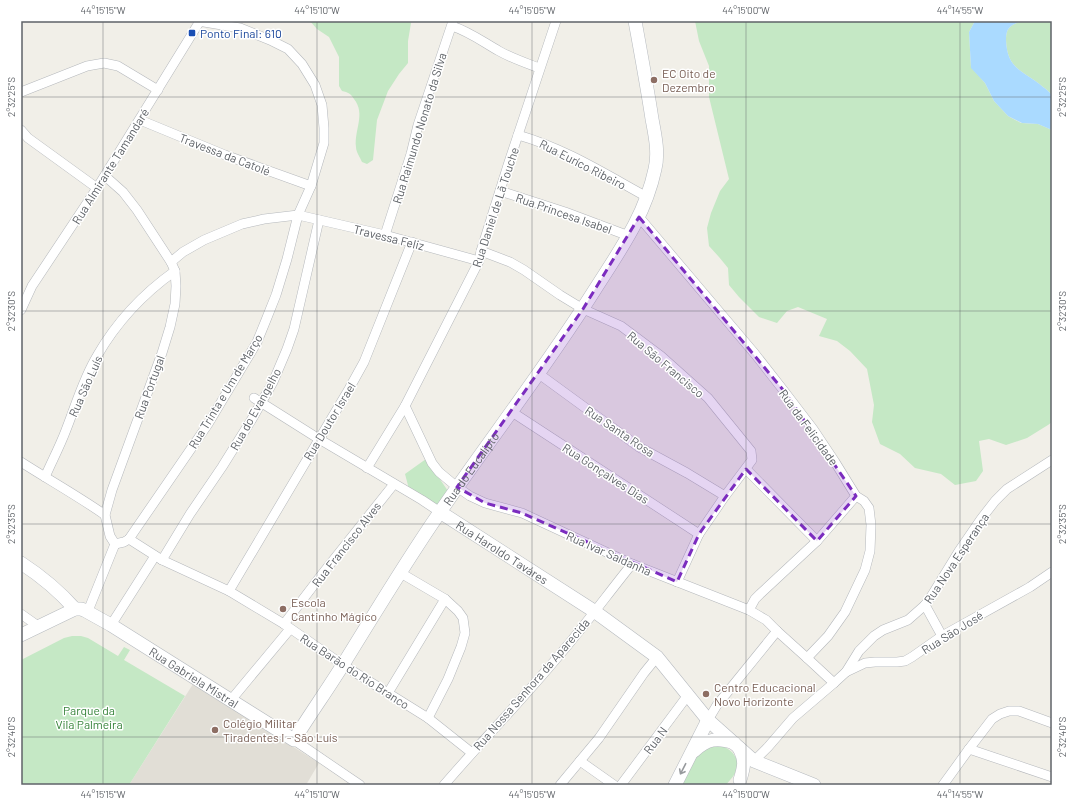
<svg xmlns="http://www.w3.org/2000/svg" width="1073" height="806" font-family="Barlow,sans-serif">
<style>
.education{fill:#e1ded6}
.green{fill:#c5e8c5}
.water{fill:#aadaff}
.lines{fill:none;stroke-linecap:round;stroke-linejoin:round}
.street-casing{stroke:#b5b8bc;stroke-width:10}
.secondary-casing{stroke:#b6babf;stroke-width:14}
.street{stroke:#fff;stroke-width:9}
.secondary{stroke:#fff;stroke-width:13}
.oneway{stroke:#979a9d}
.marked{fill:#7b2cbf;fill-opacity:0.2;stroke:#7b2cbf;stroke-width:3;stroke-dasharray:8 5;stroke-linejoin:round}
.ticks{fill:none;stroke:#5f6368;stroke-width:1;stroke-opacity:0.45}
.transit-dot{fill:#1a4fb4;stroke:#fff;stroke-width:1.5}
.education-dot{fill:#8d6e63;stroke:#fff;stroke-width:1.5}
.labels{text-anchor:middle;dominant-baseline:central;stroke-width:3;stroke-linejoin:round;paint-order:stroke}
.transit-label{font-size:12px;fill:#164399;stroke:#fff;text-anchor:start}
.education-label{font-size:12px;fill:#785e54;stroke:#fff;text-anchor:start}
.street-label{font-size:12px;fill:#5f6368;stroke:#fff}
.park-label{font-size:12px;fill:#348238;stroke:#fff}
.neatline{fill:none;stroke:#5f6368;stroke-width:1.5}
.ticks-label{font-size:10px;text-anchor:middle;fill:#5f6368}
</style>
<rect width="100%" height="100%" fill="#f1efe8"/>
<polygon class="education" points="193,684 319,763 306,785 129,785"/>
<g class="green">
<path d="M310,21H409L411,23L408,41V63L399,74L388,91L377,120L373,160L367,164L362,162C360,157 356,152 356,147C354,130 366,114 354,99C351,94 348,92 342,91L339,86V57L329,37L317,29Z"/>
<polygon points="695,21 975,21 969,32 971,67 985,83 994,101 1008,116 1021,123 1038,124 1052,130 1052,422 1048,425 1027,438 1006,445 989,439 979,441 983,471 976,481 955,485 941,474 915,468 900,454 880,444 872,422 874,405 867,369 850,351 837,341 819,336 827,319 798,307 787,311 777,323 759,317 739,297 729,285 728,268 719,257 709,246 707,228 711,213 720,191 729,179 709,97 709,66 699,41"/>
<path d="M1022,21H1052V96C1050,92 1047,90 1043,87C1024,71 1007,70 1006,40C1006,27 1011,25 1022,21Z"/>
<polygon points="426,459 448,491 437,507 409,489 405,474"/>
<polygon points="72,636 81,636 88,638 118,656 124,647 130,650 124,660 185,696 129,785 21,785 21,660 64,638"/>
<path d="M712,743C723,746 732,748 737,760C738,763 738,766 737,769C735,775 730,780 726,785H681L698,753Z"/>
</g>
<path class="water" d="M975,21H1022C1011,25 1006,27 1006,40C1007,70 1024,71 1043,87C1047,90 1050,92 1052,96V130L1038,124L1022,123L1008,116L994,101L985,83L971,68L969,32Z"/>
<g class="lines">
<defs>
<g id="street">
<path d="M452,26C470,32 483,42 499,51C511,58 526,63 539,68"/>
<polyline points="21,92 87,66 104,63 118,66 158,90"/>
<polyline points="140,120 225,155 311,186"/>
<polyline points="21,130 28,138 97,188"/>
<path d="M518,135C564,148 605,174 647,197"/>
<polyline points="105,176 123,192 137,210 171,262 175,271 176,286 175,304 170,327 162,353 112,490 105,515 110,536 115,544"/>
<polyline points="500,191 565,212 629,236"/>
<polyline points="639,217 755,354 784,391 813,429 835,462 856,496 864,501 869,508 871,525 870,551 865,570 845,612 828,636 807,658"/>
<polyline points="385,235 411,154 418,125 453,21"/>
<polyline points="481,251 510,262 524,270 560,295 583,309 621,326 661,356 708,398 751,451 752,460 725,496 699,534 677,582"/>
<polyline points="171,262 183,252 204,240 242,224 264,219 298,215 385,235 479,261"/>
<polyline points="21,310 32,286 97,188 200,21"/>
<polyline points="539,374 639,447 687,473 725,496"/>
<polyline points="254,398 319,439 422,500 440,512"/>
<polyline points="405,406 432,463 439,472 457,487 470,496 485,503 522,513 632,564 749,610 766,620 777,631 807,658 834,683"/>
<polyline points="512,412 699,534"/>
<path d="M21,462C49,480 78,496 105,515"/>
<polyline points="367,468 405,406 479,261 481,251 508,165 556,21"/>
<polyline points="746,469 817,541"/>
<path d="M45,477C52,461 60,446 66,430C76,405 83,379 97,356C116,323 144,293 175,271"/>
<polyline points="129,539 162,560 229,591 284,624 343,665 428,718 472,753"/>
<polyline points="115,544 124,542 129,539 208,424 257,342 266,320 276,295 287,259 298,215 311,186 324,143 324,128 322,105 315,85 302,64 288,49 270,40 240,28 198,21"/>
<polyline points="162,560 190,514 222,467 252,419 273,382 287,349 294,329 319,220"/>
<polyline points="399,572 445,599 458,611 463,618 465,633 461,647 448,679 428,718"/>
<polyline points="229,591 349,389 364,362 412,242"/>
<polyline points="925,605 942,636"/>
<polyline points="749,610 755,599 760,594 817,541 856,496"/>
<polyline points="88,611 115,544"/>
<polyline points="21,614 38,626"/>
<polyline points="284,624 323,573 394,484"/>
<polyline points="111,625 155,556"/>
<polyline points="846,672 865,663 875,662 897,662 905,661 912,657 942,636 1030,587 1052,572"/>
<polyline points="388,693 445,599"/>
<polyline points="231,700 290,629"/>
<polyline points="708,720 717,705 777,631"/>
<polyline points="294,740 360,785"/>
<polyline points="969,749 1052,777"/>
<polyline points="580,761 614,785"/>
<polyline points="754,761 768,747 793,718 834,683 846,672 859,651 874,636 883,630 908,620 925,605 932,595 959,551 981,519 995,501 1007,489 1052,460"/>
<path d="M444,785C481,742 520,702 556,659C583,628 607,595 632,564"/>
<polyline points="560,785 599,738 644,673 657,657"/>
<polyline points="621,785 688,695"/>
<polyline points="943,785 969,749 992,719 1000,714 1009,711 1019,711 1052,723"/>
</g>
<g id="secondary">
<path id="s1" d="M440,512L594,611L657,657L708,720L754,761L814,785"/>
<path d="M21,563C41,576 59,591 75,609"/>
<path id="s2" d="M21,635L75,609H81L84,610L111,625L294,740C310,714 328,689 344,663C375,613 406,561 440,512C491,438 546,367 594,291C620,250 645,216 655,169C659,153 655,135 652,119C647,86 641,54 635,21"/>
<path d="M739,748C746,761 744,767 740,780"/>
<path d="M694,751C707,739 717,737 734,743"/>
<polyline points="675,785 708,720"/>
</g>
</defs>
<use href="#street" class="street-casing"/>
<use href="#secondary" class="secondary-casing"/>
<use href="#street" class="street"/>
<use href="#secondary" class="secondary"/>
</g>
<defs><path id="oneway-shaft" d="M-6 0H5M1.5-3L5.5 0L1.5 3" fill="none" stroke-width="1.6" stroke-linecap="round" stroke-linejoin="round"/></defs>
<use class="oneway" href="#oneway-shaft" transform="translate(683 769) rotate(117)"/>
<path class="marked" d="M639,217L784,391L856,496L817,541L746,469L699,534L677,582L522,513L485,503L457,487L583,309Z"/>
<path class="ticks" d="M103,21V785M317,21V785M532,21V785M746,21V785M960,21V785M21,97H1052M21,311H1052M21,524H1052M21,737H1052"/>
<rect class="transit-dot" x="188" y="29" width="8" height="8" rx="2"/>
<g class="education-dot">
<circle cx="654" cy="80" r="4"/>
<circle cx="283" cy="609" r="4"/>
<circle cx="706" cy="694" r="4"/>
<circle cx="215" cy="730" r="4"/>
</g>
<g class="labels">
<g class="transit-label">
<text x="200" y="33">Ponto Final: 610</text>
</g>
<g class="education-label">
<text x="662" y="73">EC Oito de<tspan x="662" dy="14">Dezembro</tspan></text>
<text x="291" y="602">Escola<tspan x="291" dy="14">Cantinho Mágico</tspan></text>
<text x="714" y="687">Centro Educacional<tspan x="714" dy="14">Novo Horizonte</tspan></text>
<text x="223" y="723">Colégio Militar<tspan x="223" dy="14">Tiradentes I - São Luís</tspan></text>
</g>
<g class="street-label">
<text transform="translate(419 128) rotate(-73)">Rua Raimundo Nonato da Silva</text>
<text transform="translate(225 154) rotate(21)">Travessa da Catolé</text>
<text transform="translate(583 164) rotate(27)">Rua Euríco Ribeiro</text>
<text transform="translate(110 166) rotate(-58)">Rua Almirante Tamandaré</text>
<text transform="translate(495 207) rotate(-72)">Rua Daniel de Lã Touche</text>
<text transform="translate(564 213) rotate(19)">Rua Princesa Isabel</text>
<text transform="translate(389 237) rotate(14)">Travessa Feliz</text>
<text transform="translate(666 364) rotate(40)">Rua São Francisco</text>
<text transform="translate(85 386) rotate(-66)">Rua São Luís</text>
<text transform="translate(149 387) rotate(-70)">Rua Portugal</text>
<text transform="translate(225 391) rotate(-59)">Rua Trinta e Um de Março</text>
<text transform="translate(255 409) rotate(-61)">Rua do Evangelho</text>
<text transform="translate(329 421) rotate(-59)">Rua Doutor Israel</text>
<text transform="translate(809 427) rotate(54)">Rua da Felicidade</text>
<text transform="translate(620 431) rotate(34)">Rua Santa Rosa</text>
<text stroke="none"><textPath href="#s2" startOffset="640">Rua do Eucalípto</textPath></text>
<text transform="translate(606 473) rotate(33)">Rua Gonçalves Dias</text>
<text transform="translate(346 544) rotate(-52)">Rua Francisco Alves</text>
<text stroke="none"><textPath href="#s1" startOffset="74">Rua Haroldo Taváres</textPath></text>
<text transform="translate(609 553) rotate(24)">Rua Ivar Saldanha</text>
<text transform="translate(956 558) rotate(-56)">Rua Nova Esperança</text>
<text transform="translate(952 632) rotate(-32)">Rua São José</text>
<text transform="translate(355 671) rotate(33)">Rua Barão do Rio Branco</text>
<text stroke="none"><textPath href="#s2" startOffset="198">Rua Gabriela Mistral</textPath></text>
<text transform="translate(531 684) rotate(-49)">Rua Nossa Senhora da Aparecida</text>
<text transform="translate(655 740) rotate(-53)">Rua N</text>
</g>
<g class="park-label">
<text x="89" y="710">Parque da<tspan x="89" dy="14">Vila Palmeira</tspan></text>
</g>
</g>
<rect width="1073" height="806" fill="none" stroke="#ffffff" stroke-width="44"/>
<rect x="22" y="22" width="1029" height="762" class="neatline"/>
<g class="ticks-label">
<text x="103" y="14">44°15'15"W</text>
<text x="317" y="14">44°15'10"W</text>
<text x="532" y="14">44°15'05"W</text>
<text x="746" y="14">44°15'00"W</text>
<text x="960" y="14">44°14'55"W</text>
<text transform="translate(11 97) rotate(-90)" y="4">2°32'25"S</text>
<text transform="translate(1062 97) rotate(-90)" y="4">2°32'25"S</text>
<text transform="translate(11 311) rotate(-90)" y="4">2°32'30"S</text>
<text transform="translate(1062 311) rotate(-90)" y="4">2°32'30"S</text>
<text transform="translate(11 524) rotate(-90)" y="4">2°32'35"S</text>
<text transform="translate(1062 524) rotate(-90)" y="4">2°32'35"S</text>
<text transform="translate(11 737) rotate(-90)" y="4">2°32'40"S</text>
<text transform="translate(1062 737) rotate(-90)" y="4">2°32'40"S</text>
<text x="103" y="798">44°15'15"W</text>
<text x="317" y="798">44°15'10"W</text>
<text x="532" y="798">44°15'05"W</text>
<text x="746" y="798">44°15'00"W</text>
<text x="960" y="798">44°14'55"W</text>
</g>
</svg>
